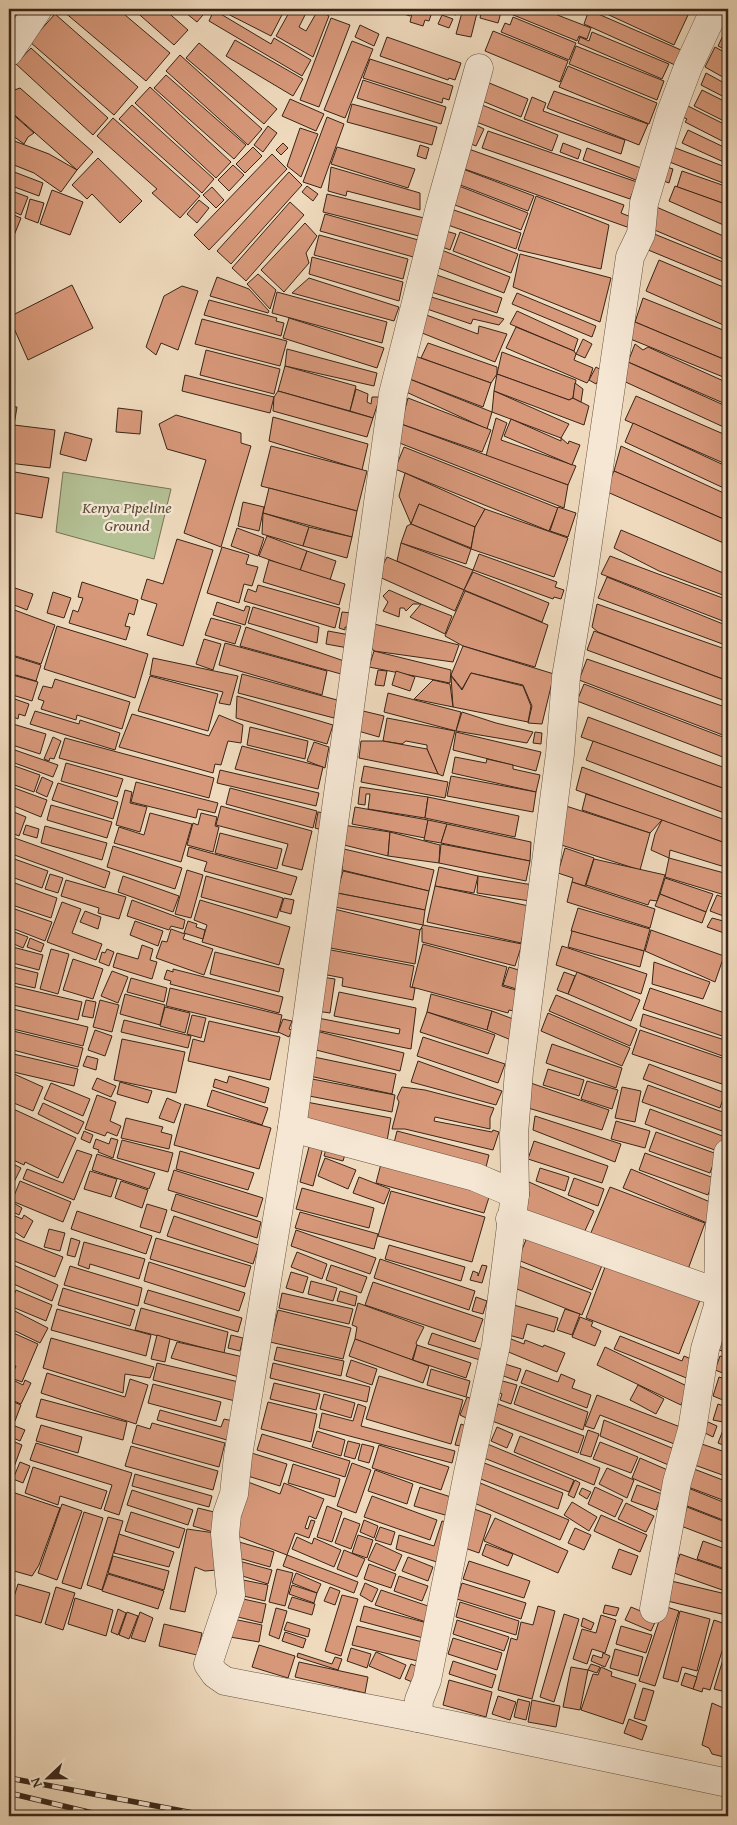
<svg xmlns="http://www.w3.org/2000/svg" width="737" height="1825" font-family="'Gentium Book Plus',serif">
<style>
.green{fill:#b4c195;stroke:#767356}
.building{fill:#d7987a;stroke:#392518}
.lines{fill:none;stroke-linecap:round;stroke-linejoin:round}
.minor-casing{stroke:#665241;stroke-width:29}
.minor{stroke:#f5e7d4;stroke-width:28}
.rail-casing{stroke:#392518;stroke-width:5.5}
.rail{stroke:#f5e7d4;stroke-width:4;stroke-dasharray:11;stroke-linecap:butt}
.labels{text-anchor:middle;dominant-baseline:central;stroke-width:4.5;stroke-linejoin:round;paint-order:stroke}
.park-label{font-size:16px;font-style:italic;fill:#584c37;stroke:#f5e7d4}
</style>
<rect width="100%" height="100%" fill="#efdabd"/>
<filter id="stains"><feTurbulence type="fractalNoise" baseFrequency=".004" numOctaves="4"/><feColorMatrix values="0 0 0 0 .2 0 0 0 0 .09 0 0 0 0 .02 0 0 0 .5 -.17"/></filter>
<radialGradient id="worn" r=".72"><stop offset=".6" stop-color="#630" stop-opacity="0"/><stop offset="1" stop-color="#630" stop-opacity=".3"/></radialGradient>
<polygon class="green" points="63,472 171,489 154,559 56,532"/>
<g class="building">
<polygon points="9,9 25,9 21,24 9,19"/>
<polygon points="64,9 118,9 170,53 146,81 63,11"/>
<polygon points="133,9 164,9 188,30 174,45"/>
<polygon points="181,9 208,9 197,22"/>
<polygon points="218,9 285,9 271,36"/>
<polygon points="291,9 308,9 299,27 306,31 318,10 329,16 313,57 276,36"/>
<polygon points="388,9 412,9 410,16"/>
<polygon points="413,9 433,9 429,21 425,20 423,26 410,22"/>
<polygon points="443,9 458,9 456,15 442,11"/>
<polygon points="463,9 478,9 471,37 456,34"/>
<polygon points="482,9 502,9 498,23 480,18"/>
<polygon points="507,9 542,9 591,28 587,39 579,36 577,41 506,12"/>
<polygon points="596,9 674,9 688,15 674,45"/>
<polygon points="214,10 271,44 274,38 311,60 302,76 209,21"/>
<polygon points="589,10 681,50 675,65 584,24"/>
<polygon points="55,14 138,87 114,115 30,42"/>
<polygon points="442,15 453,19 449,28 438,24"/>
<polygon points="513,17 576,43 569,60 501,32 505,23 510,25"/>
<polygon points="331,18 350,25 319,107 300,100"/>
<polygon points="360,25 379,34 374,46 355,37"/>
<polygon points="727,27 728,28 728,51 718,46"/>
<polygon points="493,31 568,61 560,82 485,51"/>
<polygon points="592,32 669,64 662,79 578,43 580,37 589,41"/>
<polygon points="387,37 461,63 455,80 449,78 448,80 380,56"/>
<polygon points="235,40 303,79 293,96 226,56"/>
<polygon points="352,41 373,49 345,118 324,110"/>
<polygon points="199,43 277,109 264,124 186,58"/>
<polygon points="576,46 664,81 657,100 569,64"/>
<polygon points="715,47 728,54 728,80 705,67"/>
<polygon points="31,48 108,118 93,135 16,64"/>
<polygon points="180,55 262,129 248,145 166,71"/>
<polygon points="370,59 453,86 449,100 443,98 442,103 363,78"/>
<polygon points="568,66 657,103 649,124 559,87"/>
<polygon points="706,73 728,85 728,99 701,85"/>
<polygon points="166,75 246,145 234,159 154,88"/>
<polygon points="363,80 446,107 441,124 357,98"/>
<polygon points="482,80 528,99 521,117 475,98"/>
<polygon points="150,87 231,162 216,178 135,103"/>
<polygon points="20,88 93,152 77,170 9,110 9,92"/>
<polygon points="702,90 728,103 728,123 694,106"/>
<polygon points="554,91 648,124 639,145 547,108"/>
<polygon points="532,97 546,103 543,111 625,140 621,154 524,119"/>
<polygon points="290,99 324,114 316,131 282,116"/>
<polygon points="477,103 558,135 552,151 471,120"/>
<polygon points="352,104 437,127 432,145 347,122"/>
<polygon points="132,105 214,179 202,193 119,119"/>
<polygon points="686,105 728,126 728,144 685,122 687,119 680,116"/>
<polygon points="9,111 34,133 28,137 24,144 9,133"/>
<polygon points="327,117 344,124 321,188 303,182"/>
<polygon points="113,118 200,196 180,218 152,193 157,189 97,136"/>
<polygon points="474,124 484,129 476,146 466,142"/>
<polygon points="268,126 277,133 263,152 254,145"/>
<polygon points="300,128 318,134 301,177 287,166"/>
<polygon points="688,130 728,149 728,164 682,143"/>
<polygon points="488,131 637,182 630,199 482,148"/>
<polygon points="9,139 49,154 77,170 61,192 34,173 9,163"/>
<polygon points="283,143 288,148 281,155 276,150"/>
<polygon points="563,143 581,150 578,159 560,152"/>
<polygon points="420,145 429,148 426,159 417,156"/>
<polygon points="253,147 262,156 245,173 236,164"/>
<polygon points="337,147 415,169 408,188 331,164"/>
<polygon points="673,147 728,168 728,185 667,161"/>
<polygon points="466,148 624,205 621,213 631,217 627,227 459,167"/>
<polygon points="587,148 641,168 636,180 583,160"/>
<polygon points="272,154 287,169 209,250 194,235"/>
<polygon points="98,158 142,201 120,223 92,194 87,199 72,185"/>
<polygon points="233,165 244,175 229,191 218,180"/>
<polygon points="455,166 534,196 528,211 450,181"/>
<polygon points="664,166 673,169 669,183 661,180"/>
<polygon points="331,167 420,193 420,210 347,191 346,196 328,191"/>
<polygon points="9,170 43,183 39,196 9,185"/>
<polygon points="682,171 728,187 728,205 677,187"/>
<polygon points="289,172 302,185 231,264 217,251"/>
<polygon points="454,184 528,213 521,230 447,202"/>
<polygon points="307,186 318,194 313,201 302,192"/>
<polygon points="675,186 728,205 728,227 669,201"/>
<polygon points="212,187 224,200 216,208 203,195"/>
<polygon points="9,190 28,197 21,215 9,210"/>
<polygon points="52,190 83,202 70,235 40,224"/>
<polygon points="327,194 428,219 419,236 323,212"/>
<polygon points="536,196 609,225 601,269 518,250"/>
<polygon points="30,199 44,203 38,223 25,218"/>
<polygon points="199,200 209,208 197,223 187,214"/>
<polygon points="290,202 304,215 246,281 232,268"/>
<polygon points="654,206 728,238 728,261 645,226"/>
<polygon points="451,209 521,233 516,249 445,224"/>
<polygon points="9,213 21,218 13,238 9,237"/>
<polygon points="325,214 422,241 417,258 320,231"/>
<polygon points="305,223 317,236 306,253 309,263 284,292 261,270"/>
<polygon points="446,231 456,234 450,250 440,246"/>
<polygon points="647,231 728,264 728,283 641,247"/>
<polygon points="460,232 518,254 511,273 453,251"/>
<polygon points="319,235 408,259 403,279 314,255"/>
<polygon points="439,249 510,277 504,293 433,266"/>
<polygon points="520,254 611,278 600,322 513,287"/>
<polygon points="312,257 403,282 399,301 309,274"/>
<polygon points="659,260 728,289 728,327 646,291"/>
<polygon points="258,274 276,290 270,309 247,284"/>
<polygon points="434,274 502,298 497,313 428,291"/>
<polygon points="217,277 249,289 269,311 268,313 210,296"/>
<polygon points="309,278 399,307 394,321 292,293"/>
<polygon points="72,285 93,328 28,360 9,317"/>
<polygon points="182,286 198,291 178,350 161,343 156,355 146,347 164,296"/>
<polygon points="277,292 387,322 382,343 272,313"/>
<polygon points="517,293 596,326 592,337 512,304"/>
<polygon points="428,296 504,319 499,325 473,319 471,324 424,308"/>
<polygon points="643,298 728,332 728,361 635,322"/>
<polygon points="209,300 277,318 276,321 284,323 281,336 204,315"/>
<polygon points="517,311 578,339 574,351 510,324"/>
<polygon points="421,313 478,334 479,326 507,334 495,362 412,329"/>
<polygon points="289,318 384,348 377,368 283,338"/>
<polygon points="202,319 287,341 280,366 195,344"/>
<polygon points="635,322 728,361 728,379 628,338"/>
<polygon points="516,327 574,351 576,354 574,360 593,368 589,380 587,383 506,348"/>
<polygon points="583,339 592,344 585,358 576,354"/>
<polygon points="428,343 497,367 497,374 491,383 421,358"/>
<polygon points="635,344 643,350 648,347 728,383 728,405 628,362"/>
<polygon points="287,349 377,373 374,386 285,366"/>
<polygon points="206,350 280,369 274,394 200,375"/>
<polygon points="502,352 576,380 573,398 569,400 497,374"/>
<polygon points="415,356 491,383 483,407 407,378"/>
<polygon points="628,362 728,407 728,429 619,379"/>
<polygon points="285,366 356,386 350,411 278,391"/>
<polygon points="596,367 603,371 596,384 589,380"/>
<polygon points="497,374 569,400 573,398 589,406 584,425 494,391"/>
<polygon points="185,375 274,397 270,413 182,391"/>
<polygon points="407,378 492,412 487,429 404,391"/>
<polygon points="575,383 583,389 581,402 573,398"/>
<polygon points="356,389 368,394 367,402 371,404 372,397 380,397 373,418 350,411"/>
<polygon points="278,391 373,418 367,437 273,411 274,397"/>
<polygon points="494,391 569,424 561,438 492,412"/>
<polygon points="636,396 728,436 728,465 625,420"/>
<polygon points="408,398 491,430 482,452 401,424"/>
<polygon points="9,406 17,407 14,425 55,430 50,468 9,463"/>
<polygon points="118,408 142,411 140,434 116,432"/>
<polygon points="176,415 241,433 241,443 251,446 221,547 184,533 206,460 167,449 159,424"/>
<polygon points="273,417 368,444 362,470 269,441"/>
<polygon points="496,418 507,423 501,440 576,466 568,485 486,456"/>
<polygon points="511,419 561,441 561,438 568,444 569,441 580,445 572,465 504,436"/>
<polygon points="633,423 728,467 728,490 625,442"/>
<polygon points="401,424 568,485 564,508 397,442"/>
<polygon points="65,432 92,439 86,461 60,454"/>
<polygon points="271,446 367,471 357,511 261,486"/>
<polygon points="621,446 728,495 728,521 614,471"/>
<polygon points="404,447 558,508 549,531 395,469"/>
<polygon points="9,471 49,478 42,518 9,512"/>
<polygon points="614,471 728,521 728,545 605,491"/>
<polygon points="405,473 485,509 475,527 419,504 411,524 399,496"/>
<polygon points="269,488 357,511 352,537 263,513"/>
<polygon points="243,502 264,507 259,531 238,526"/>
<polygon points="419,504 475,527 471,548 411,524"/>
<polygon points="558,507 576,513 568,537 550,531"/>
<polygon points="485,509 568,538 554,577 471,549 475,527"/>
<polygon points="263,513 309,527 303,546 262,534"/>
<polygon points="411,524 471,549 466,564 401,543 407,526"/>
<polygon points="309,527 352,537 347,558 303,546"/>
<polygon points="237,528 264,538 258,556 231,546"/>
<polygon points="621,530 728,575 728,597 659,571 614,548"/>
<polygon points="267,536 307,551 300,571 259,556"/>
<polygon points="177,539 213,550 183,646 147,635 157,604 141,599 147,579 163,584"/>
<polygon points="401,543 473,570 464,590 397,561"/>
<polygon points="222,547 249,555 246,564 258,567 252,586 244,584 239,603 207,593"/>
<polygon points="307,551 336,561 330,580 300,571"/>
<polygon points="479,554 557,582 555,587 564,590 561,599 554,597 553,599 473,570"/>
<polygon points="610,556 728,600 728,623 601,574"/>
<polygon points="387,557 464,590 455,611 377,576"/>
<polygon points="269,560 345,584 339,605 263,582"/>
<polygon points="473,572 549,603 542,622 464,590"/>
<polygon points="607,577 728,626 728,646 598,598"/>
<polygon points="82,582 138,600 134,615 129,613 125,626 130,627 126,640 69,623 73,610 78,612 83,598 78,597"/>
<polygon points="258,585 340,608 335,628 244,601 248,589 256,592"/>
<polygon points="15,588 33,594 27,610 9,603"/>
<polygon points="389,590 421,604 413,604 406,611 404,608 400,608 399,617 383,611 388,602 383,596"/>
<polygon points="465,591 548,625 535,667 463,646 445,636"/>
<polygon points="53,592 71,598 64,618 47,613"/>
<polygon points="217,602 244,611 246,606 250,607 245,625 213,615"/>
<polygon points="421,604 452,616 445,634 410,617"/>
<polygon points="597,604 728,650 728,681 598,632 592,627"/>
<polygon points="253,607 319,627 317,643 248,623"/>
<polygon points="9,608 55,625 41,664 9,654"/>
<polygon points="342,612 352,613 349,628 345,627 345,630 339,628"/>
<polygon points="211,618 241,626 235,644 205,635"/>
<polygon points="374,624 459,645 453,662 374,651 371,647"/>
<polygon points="57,626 148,654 135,698 44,669"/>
<polygon points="246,627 344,661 341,674 240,646"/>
<polygon points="328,631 350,635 348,648 326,644"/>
<polygon points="594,631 728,681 728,702 587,650"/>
<polygon points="204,639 221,644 213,670 196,664"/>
<polygon points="225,643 327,671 322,695 219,665"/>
<polygon points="463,646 554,674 542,724 528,723 532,706 523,685 471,673 462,689 451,675"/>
<polygon points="374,651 451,670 450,683 369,667"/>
<polygon points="9,655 41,665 36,681 9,673"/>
<polygon points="153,658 238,676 230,705 219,703 223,692 150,675"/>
<polygon points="587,659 728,708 728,737 579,680"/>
<polygon points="378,670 387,671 384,686 375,685"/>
<polygon points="396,671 415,677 410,691 392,685"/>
<polygon points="471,673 523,686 531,706 528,722 453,707 451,676 462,690"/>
<polygon points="9,674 38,682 32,701 9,694"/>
<polygon points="242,674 337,700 334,718 238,693"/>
<polygon points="150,676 218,694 208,731 138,711"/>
<polygon points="55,679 130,702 122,729 77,715 76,720 41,709 44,701 38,699 43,686 52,688"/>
<polygon points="433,680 450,684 453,707 414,699"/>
<polygon points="584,684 728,739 728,759 577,701"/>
<polygon points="388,693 461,712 456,731 384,712"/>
<polygon points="237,696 333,725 327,744 236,718"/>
<polygon points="9,697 29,704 25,716 19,714 18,719 9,715"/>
<polygon points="35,711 79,724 80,720 120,733 115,750 30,724"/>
<polygon points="363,711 384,716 379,737 358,731"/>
<polygon points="462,712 496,723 533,732 527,743 456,731"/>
<polygon points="132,714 209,736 219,715 243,725 241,743 228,741 221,765 215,764 213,773 119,747"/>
<polygon points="588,717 728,769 728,790 581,737"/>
<polygon points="387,718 455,731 443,776 438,774 427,749 427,745 406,741 402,744 383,741"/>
<polygon points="13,724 46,734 40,754 9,744"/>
<polygon points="250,727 308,741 305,759 247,745"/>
<polygon points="456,732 541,752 536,771 453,750"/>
<polygon points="535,732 542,733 541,744 533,743"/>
<polygon points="53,737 61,741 54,759 50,758 49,761 44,759"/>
<polygon points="65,738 214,778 209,798 59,758"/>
<polygon points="361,741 383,741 427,749 438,774 359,758"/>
<polygon points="593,741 728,790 728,802 724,813 586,760"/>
<polygon points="314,742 329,747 325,768 307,761"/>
<polygon points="242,746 323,767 318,789 235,769"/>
<polygon points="9,748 58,765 53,777 9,761"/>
<polygon points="455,757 486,763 487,759 513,765 513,769 540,775 536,792 452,773"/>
<polygon points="66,763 123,779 117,797 61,781"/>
<polygon points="9,764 40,775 34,792 9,783"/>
<polygon points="364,766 448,782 445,798 361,782"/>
<polygon points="582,767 728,821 728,844 576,790"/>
<polygon points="220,770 319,793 316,806 217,783"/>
<polygon points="451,776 536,792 533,812 447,796"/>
<polygon points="42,777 53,782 47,797 36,792"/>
<polygon points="136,782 218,803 215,813 198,809 196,818 131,802"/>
<polygon points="58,783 118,802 113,819 52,800"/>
<polygon points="9,786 47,800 41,817 9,804"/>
<polygon points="360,787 428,797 425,818 368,809 370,794 366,794 365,805 358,804"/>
<polygon points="230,788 317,811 313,828 226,804"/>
<polygon points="125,790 132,792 130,803 147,807 140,832 116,825"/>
<polygon points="586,794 662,820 650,833 582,810"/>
<polygon points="428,797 519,816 515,837 425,818"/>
<polygon points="51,805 112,822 107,838 47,820"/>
<polygon points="221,806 312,831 302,870 282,865 288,844 216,825"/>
<polygon points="566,806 650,833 640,870 555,843"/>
<polygon points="355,807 428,820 425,838 352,824"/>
<polygon points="9,810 26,817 19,836 9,832"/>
<polygon points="318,812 325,813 322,830 315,828"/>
<polygon points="150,813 192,824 181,862 114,843 119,827 144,835"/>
<polygon points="201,813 217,817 215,826 219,827 213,852 187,845 193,823 198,825"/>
<polygon points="428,820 447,824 441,843 424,840"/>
<polygon points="662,820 728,844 728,868 670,850 669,858 651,850 655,834"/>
<polygon points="447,824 531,842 530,861 441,843"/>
<polygon points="26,825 39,829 37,838 23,834"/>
<polygon points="343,825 390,832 388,856 340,844"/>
<polygon points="45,826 107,843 102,860 41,843"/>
<polygon points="390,832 440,845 439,863 388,856"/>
<polygon points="220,833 282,849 277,869 215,853"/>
<polygon points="9,836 110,872 105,888 9,853"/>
<polygon points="441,844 530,861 526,881 439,863"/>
<polygon points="113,846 182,868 175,889 107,867"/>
<polygon points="189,847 297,877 291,895 204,871 207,862 187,856"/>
<polygon points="565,848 594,858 585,886 572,882 573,878 558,873"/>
<polygon points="344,849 434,870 429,891 342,870"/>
<polygon points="9,857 48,871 42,888 9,876"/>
<polygon points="669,858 728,874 728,896 665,877"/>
<polygon points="594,859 665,875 657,901 650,900 648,905 586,885"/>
<polygon points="439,867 478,876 474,893 435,886"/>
<polygon points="187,870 203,875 191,918 175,914"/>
<polygon points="343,871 429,891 425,910 337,893"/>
<polygon points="50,874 63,878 58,893 45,889"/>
<polygon points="123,876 179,896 173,912 118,892"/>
<polygon points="206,876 283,898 277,918 201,897"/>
<polygon points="478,876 533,885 530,901 477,893"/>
<polygon points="665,878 713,894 706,912 660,894"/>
<polygon points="66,880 126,897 119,919 98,913 99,908 61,896"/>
<polygon points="9,881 57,898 51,918 9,904"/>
<polygon points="572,882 655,909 650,928 567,902"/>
<polygon points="435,886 529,906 521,943 427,922"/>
<polygon points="337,893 425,910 423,925 335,907"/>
<polygon points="660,894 706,912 702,923 655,906"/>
<polygon points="717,895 728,899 726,917 710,911"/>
<polygon points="284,898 294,900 291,914 280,911"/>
<polygon points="132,900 185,920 183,929 171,926 169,930 127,916"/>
<polygon points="200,900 290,927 279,965 202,942 207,925 194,920"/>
<polygon points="62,902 81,909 72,933 102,944 96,960 47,942"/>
<polygon points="9,907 52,922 45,941 9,927"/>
<polygon points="330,908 420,930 415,964 325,947"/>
<polygon points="578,908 650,929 644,951 571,931"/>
<polygon points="85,911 101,917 98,929 80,922"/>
<polygon points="712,918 727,922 724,933 707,927"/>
<polygon points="135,921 163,931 158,946 130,935"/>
<polygon points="188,921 197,924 196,927 205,930 203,939 184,933"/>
<polygon points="423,925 522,944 515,966 422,942 422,928 420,930"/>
<polygon points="171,929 185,934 183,939 213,949 204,975 156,958 162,941 167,942"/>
<polygon points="9,930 28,937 23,948 9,942"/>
<polygon points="651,930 724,956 715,982 645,951"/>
<polygon points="572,931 644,951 640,967 568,947"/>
<polygon points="30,938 44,944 41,952 27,947"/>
<polygon points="423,944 507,967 502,986 519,991 514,1011 509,1010 508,1013 412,987"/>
<polygon points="142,945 153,949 150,960 157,962 152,979 113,967 117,953 138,959"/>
<polygon points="9,946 43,955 39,970 9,962"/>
<polygon points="562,946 647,974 641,994 556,965"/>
<polygon points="51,949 69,954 58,994 40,989"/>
<polygon points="107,949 114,952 109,966 99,962 102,952 105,953"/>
<polygon points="326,949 414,966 410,987 415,988 413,1000 342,986 343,978 322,974"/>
<polygon points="215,952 284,969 279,992 210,974"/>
<polygon points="73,959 103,969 93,999 63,990"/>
<polygon points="654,962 710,982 703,999 652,984"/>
<polygon points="9,966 38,973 35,988 9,982"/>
<polygon points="509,967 525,972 520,990 503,985"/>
<polygon points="173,969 283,997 279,1013 170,984 171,981 164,979 167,970 173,972"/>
<polygon points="112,971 128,977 118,1003 101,996"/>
<polygon points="564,972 575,976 568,994 557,990"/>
<polygon points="577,972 640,1000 631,1021 568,994"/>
<polygon points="315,976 335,979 330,1013 310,1010"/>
<polygon points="131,978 167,988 164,1002 127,992"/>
<polygon points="9,985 82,1002 78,1020 9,1004"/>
<polygon points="170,988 282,1015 278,1033 166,1006"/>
<polygon points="650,988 728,1014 728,1038 643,1009"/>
<polygon points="339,992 416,1008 411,1049 311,1029 313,1017 399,1034 400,1029 334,1016"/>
<polygon points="125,994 165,1005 160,1025 120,1014"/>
<polygon points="431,994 492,1011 487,1030 427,1012"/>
<polygon points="556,995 637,1029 630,1046 549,1011"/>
<polygon points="86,1000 96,1002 93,1018 82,1016"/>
<polygon points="100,1000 119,1005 112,1032 93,1027"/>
<polygon points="165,1007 190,1013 185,1033 160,1026"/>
<polygon points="9,1008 88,1027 83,1046 9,1028"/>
<polygon points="492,1011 513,1019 511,1040 487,1030"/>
<polygon points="427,1012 495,1035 488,1054 420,1032"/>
<polygon points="548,1013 630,1048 622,1066 541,1031"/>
<polygon points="643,1014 728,1041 725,1057 640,1026"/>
<polygon points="192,1015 206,1018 201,1038 187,1034"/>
<polygon points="283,1019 292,1021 289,1029 292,1030 289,1037 278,1032"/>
<polygon points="124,1020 191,1036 188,1048 121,1032"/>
<polygon points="209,1021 280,1037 270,1080 188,1061 193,1039 204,1042"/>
<polygon points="9,1030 83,1048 78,1067 9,1049"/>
<polygon points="95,1030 112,1036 105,1056 88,1050"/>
<polygon points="312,1030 404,1053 400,1071 308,1048"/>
<polygon points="640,1030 728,1060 722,1084 632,1054"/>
<polygon points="423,1037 505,1064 498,1083 417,1056"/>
<polygon points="122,1039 185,1052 176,1093 114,1080"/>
<polygon points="552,1044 622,1068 616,1088 546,1063"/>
<polygon points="9,1053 78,1069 74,1086 9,1071"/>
<polygon points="87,1056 98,1059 96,1070 83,1066"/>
<polygon points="309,1056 396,1074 392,1094 305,1075"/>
<polygon points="418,1061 502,1091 496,1105 411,1082"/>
<polygon points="649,1064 725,1093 720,1108 643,1079"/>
<polygon points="548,1069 584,1080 579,1096 543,1085"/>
<polygon points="12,1073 43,1087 33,1111 9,1101 9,1080"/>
<polygon points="229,1076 269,1088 265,1103 213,1087 215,1079 227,1083"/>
<polygon points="97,1078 116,1086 111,1097 92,1089"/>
<polygon points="307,1078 395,1095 392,1112 304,1095"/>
<polygon points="522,1080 609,1110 602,1130 518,1105"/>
<polygon points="587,1081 618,1090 612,1109 581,1099"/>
<polygon points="120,1082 152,1091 148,1103 117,1094"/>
<polygon points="51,1083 90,1099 83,1116 44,1099"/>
<polygon points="648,1085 728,1114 725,1132 642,1102"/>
<polygon points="402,1087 425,1090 494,1108 490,1118 490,1129 435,1117 434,1121 492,1132 493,1130 499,1132 493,1150 405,1129 392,1129 399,1102 397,1098"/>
<polygon points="622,1087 641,1091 635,1122 615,1118"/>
<polygon points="212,1090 268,1108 262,1125 207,1106"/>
<polygon points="97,1095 116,1102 110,1121 121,1126 117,1136 107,1132 105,1136 85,1129"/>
<polygon points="167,1098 181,1104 174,1123 159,1118"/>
<polygon points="301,1101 391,1118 387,1141 297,1124"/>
<polygon points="43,1103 84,1122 78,1134 38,1114"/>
<polygon points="185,1104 271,1128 259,1169 174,1145"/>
<polygon points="9,1107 76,1138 58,1178 25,1162 24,1165 9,1158"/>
<polygon points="650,1109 725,1137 720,1152 645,1124"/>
<polygon points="535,1116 621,1144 615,1162 533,1130"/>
<polygon points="126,1118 163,1127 161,1132 172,1135 169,1149 121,1138"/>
<polygon points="616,1121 650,1131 645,1148 611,1139"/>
<polygon points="84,1131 93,1135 90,1143 81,1139"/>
<polygon points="397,1131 489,1155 484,1175 392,1151"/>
<polygon points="656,1132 717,1154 710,1173 649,1151"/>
<polygon points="111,1138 118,1140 113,1158 98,1152 99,1150 93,1148 96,1139 109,1144"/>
<polygon points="122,1140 173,1153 168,1172 117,1158"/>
<polygon points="534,1141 608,1166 602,1183 528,1159"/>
<polygon points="328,1142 347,1148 343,1161 324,1156"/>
<polygon points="310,1143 323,1147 313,1186 300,1182"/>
<polygon points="77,1150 92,1155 74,1200 23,1179 27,1169 63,1183"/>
<polygon points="180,1151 254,1173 248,1190 176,1169"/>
<polygon points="645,1153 714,1178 708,1195 639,1170"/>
<polygon points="97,1154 155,1173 149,1189 92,1170"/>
<polygon points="325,1158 356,1170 348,1189 318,1176"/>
<polygon points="382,1160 491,1191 484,1213 376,1183"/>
<polygon points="9,1162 21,1168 13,1184 9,1181"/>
<polygon points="540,1168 569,1177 565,1191 536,1181"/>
<polygon points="631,1169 715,1204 707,1223 623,1188"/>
<polygon points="174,1170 263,1198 257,1217 168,1190"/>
<polygon points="90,1171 117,1179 111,1197 84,1189"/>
<polygon points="359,1177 390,1189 384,1204 353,1193"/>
<polygon points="574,1178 604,1189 598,1206 568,1195"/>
<polygon points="20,1181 71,1202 63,1222 12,1201"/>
<polygon points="121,1181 148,1190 142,1208 115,1198"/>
<polygon points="529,1182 594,1211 583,1235 518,1207"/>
<polygon points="610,1187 705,1223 687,1272 590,1235"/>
<polygon points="302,1188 374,1208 369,1228 296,1209"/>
<polygon points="391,1191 485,1217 472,1262 378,1236"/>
<polygon points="176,1194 261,1222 257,1238 171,1210"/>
<polygon points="12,1202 22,1208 19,1215 9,1210"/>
<polygon points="147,1204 167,1210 160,1233 140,1227"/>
<polygon points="77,1211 152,1236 146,1254 71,1229"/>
<polygon points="300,1212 378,1234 374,1249 295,1228"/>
<polygon points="24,1215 33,1221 24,1238 9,1228 15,1216 22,1219"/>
<polygon points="174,1216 259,1245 253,1264 167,1236"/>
<polygon points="49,1229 65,1233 60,1251 44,1247"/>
<polygon points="296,1230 376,1258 370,1274 291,1246"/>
<polygon points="529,1232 603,1263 592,1290 518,1260"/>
<polygon points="9,1236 63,1257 55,1277 9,1259"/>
<polygon points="71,1238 80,1241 75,1257 67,1255"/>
<polygon points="156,1238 251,1266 245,1287 150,1259"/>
<polygon points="84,1242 145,1259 139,1279 90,1264 89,1269 78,1265"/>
<polygon points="389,1245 465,1267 461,1281 385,1259"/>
<polygon points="297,1252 327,1264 322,1279 291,1267"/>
<polygon points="380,1259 475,1291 469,1310 374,1278"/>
<polygon points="608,1259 702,1295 679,1354 586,1318"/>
<polygon points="149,1262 245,1293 239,1311 144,1281"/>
<polygon points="9,1263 58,1285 52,1301 9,1282"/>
<polygon points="331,1265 367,1277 361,1293 326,1280"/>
<polygon points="482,1265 487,1266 482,1283 470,1280 473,1271 478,1273 478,1276"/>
<polygon points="70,1266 142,1288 138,1306 64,1285"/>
<polygon points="519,1266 591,1293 582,1315 512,1287"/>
<polygon points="291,1272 308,1277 303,1293 286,1288"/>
<polygon points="311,1281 337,1288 333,1301 308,1294"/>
<polygon points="373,1282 483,1319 475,1342 365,1305"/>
<polygon points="63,1288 135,1310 130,1326 58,1305"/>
<polygon points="16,1290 52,1305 46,1321 10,1306"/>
<polygon points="148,1290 242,1318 238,1332 144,1303"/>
<polygon points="340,1291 357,1296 355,1306 337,1301"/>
<polygon points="282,1293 353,1309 349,1324 279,1308"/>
<polygon points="476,1297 487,1301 483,1314 472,1311"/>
<polygon points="358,1303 424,1327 416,1343 417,1345 412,1360 355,1339 357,1327 352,1325"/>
<polygon points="514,1305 558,1318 554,1332 527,1324 523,1339 505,1334"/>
<polygon points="9,1308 48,1328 40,1343 9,1328"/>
<polygon points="141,1308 228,1332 224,1353 135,1330"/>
<polygon points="57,1309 151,1335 146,1356 51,1330"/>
<polygon points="565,1309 580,1314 572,1335 557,1330"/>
<polygon points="278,1310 351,1328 343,1359 270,1342"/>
<polygon points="580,1317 593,1322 591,1326 601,1331 595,1346 572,1337"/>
<polygon points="726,1321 728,1322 728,1353 716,1349"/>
<polygon points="9,1331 38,1344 22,1382 11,1378 16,1366 9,1363"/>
<polygon points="432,1333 483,1350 480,1360 428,1344"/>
<polygon points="157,1335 170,1339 165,1362 151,1359"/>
<polygon points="231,1335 243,1338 240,1351 228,1348"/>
<polygon points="620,1336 682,1361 684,1356 696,1361 689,1379 614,1349"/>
<polygon points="51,1338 154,1367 150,1378 125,1374 123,1393 43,1368"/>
<polygon points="355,1339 429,1366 423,1383 349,1356"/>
<polygon points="511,1339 524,1344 525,1340 543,1347 544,1345 565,1353 557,1372 506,1351"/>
<polygon points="177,1342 248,1358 239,1377 171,1358"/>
<polygon points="417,1345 471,1363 466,1378 413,1360"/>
<polygon points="277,1347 344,1361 341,1376 274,1360"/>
<polygon points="605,1347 689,1387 681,1405 597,1365"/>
<polygon points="720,1356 728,1358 728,1375 715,1370"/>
<polygon points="351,1360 377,1369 372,1385 346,1376"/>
<polygon points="157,1363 243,1383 239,1402 153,1380"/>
<polygon points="273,1363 370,1387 367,1402 270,1378"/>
<polygon points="505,1364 521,1369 517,1381 501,1375"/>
<polygon points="431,1369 470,1381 466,1397 427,1385"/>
<polygon points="526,1370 558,1382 561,1374 575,1380 572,1388 591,1395 587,1408 521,1383"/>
<polygon points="9,1372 12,1373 9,1378 23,1385 25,1380 31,1383 21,1404 9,1399"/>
<polygon points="47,1373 125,1397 130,1379 148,1385 136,1424 41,1393"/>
<polygon points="379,1376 463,1400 451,1444 366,1419"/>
<polygon points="719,1377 728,1380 728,1402 713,1396"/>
<polygon points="499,1380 517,1385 511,1404 500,1400 502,1394 495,1391"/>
<polygon points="274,1383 320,1394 316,1410 270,1399"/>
<polygon points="153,1384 221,1402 216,1421 148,1403"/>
<polygon points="638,1385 664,1399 656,1414 630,1400"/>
<polygon points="520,1386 588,1412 583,1430 514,1404"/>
<polygon points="324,1394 355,1403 351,1418 320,1409"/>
<polygon points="597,1395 683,1428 677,1445 600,1415 594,1429 585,1426"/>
<polygon points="467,1397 473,1399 466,1418 460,1415"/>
<polygon points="41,1399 127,1422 123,1440 36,1417"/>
<polygon points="9,1400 21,1405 15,1421 9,1418"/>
<polygon points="268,1402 317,1414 311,1442 261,1429"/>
<polygon points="358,1404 366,1407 361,1426 455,1451 452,1463 319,1428 322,1413 353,1421"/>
<polygon points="498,1404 584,1436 578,1453 492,1421"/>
<polygon points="718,1404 727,1407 723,1422 713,1420"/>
<polygon points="160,1410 221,1427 224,1419 233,1421 227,1440 157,1420"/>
<polygon points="604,1420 684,1453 678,1469 600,1436"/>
<polygon points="708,1422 717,1426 713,1437 703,1432"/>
<polygon points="152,1423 225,1443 219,1467 132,1443 137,1425 150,1429"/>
<polygon points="461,1424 466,1426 461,1446 455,1445"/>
<polygon points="41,1425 82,1437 78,1453 36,1441"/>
<polygon points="725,1425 728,1426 728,1447 718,1443"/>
<polygon points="15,1426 25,1430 20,1441 11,1437"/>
<polygon points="497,1427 513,1434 507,1448 491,1441"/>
<polygon points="588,1430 599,1434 591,1457 580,1454"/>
<polygon points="317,1431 345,1440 341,1456 312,1447"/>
<polygon points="262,1434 350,1461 345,1477 257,1450"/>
<polygon points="520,1436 600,1468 594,1485 514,1452"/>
<polygon points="10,1440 22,1445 10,1478 9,1477"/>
<polygon points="348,1441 360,1444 355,1459 344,1456"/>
<polygon points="600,1442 638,1457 631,1473 593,1459"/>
<polygon points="696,1442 728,1453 728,1477 689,1463"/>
<polygon points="36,1443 132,1473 119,1515 104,1510 112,1485 30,1460"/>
<polygon points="485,1443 574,1480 569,1492 479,1456"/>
<polygon points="362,1444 374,1447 369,1463 358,1460"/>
<polygon points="379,1445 449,1467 441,1490 372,1468"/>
<polygon points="131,1446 218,1471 213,1490 125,1466"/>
<polygon points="245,1451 287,1464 280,1486 238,1473"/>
<polygon points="640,1458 670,1471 662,1491 632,1478"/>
<polygon points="479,1461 563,1493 558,1509 473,1476"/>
<polygon points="20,1462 30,1466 23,1483 13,1479"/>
<polygon points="352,1463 371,1470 356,1513 337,1506"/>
<polygon points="293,1464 340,1479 335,1497 288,1483"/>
<polygon points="33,1467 107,1491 101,1509 60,1496 58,1505 25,1493"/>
<polygon points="607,1468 634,1480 627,1498 599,1484"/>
<polygon points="694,1469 728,1482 728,1502 688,1487"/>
<polygon points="375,1470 413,1484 407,1504 368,1491"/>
<polygon points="135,1474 212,1496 209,1507 132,1486"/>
<polygon points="473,1480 569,1520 560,1540 465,1499"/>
<polygon points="575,1480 580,1483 574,1498 568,1495"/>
<polygon points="248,1482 280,1494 284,1483 324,1499 316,1519 309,1516 305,1528 308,1529 311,1520 315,1521 309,1538 295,1533 287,1555 230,1533"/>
<polygon points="637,1485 662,1494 656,1510 631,1501"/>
<polygon points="420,1487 454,1498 452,1517 414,1506"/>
<polygon points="595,1487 623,1500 615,1517 588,1504"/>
<polygon points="582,1488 591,1492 587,1499 579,1494"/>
<polygon points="688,1488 728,1504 728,1522 682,1504"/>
<polygon points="132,1490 193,1510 188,1525 127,1505"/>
<polygon points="9,1491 60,1508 39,1565 32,1576 14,1571 14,1566 9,1564"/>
<polygon points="372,1496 437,1520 430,1540 364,1517"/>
<polygon points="572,1502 597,1517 589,1531 564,1515"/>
<polygon points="626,1503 654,1516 646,1532 618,1519"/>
<polygon points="62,1504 82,1511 57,1580 38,1573"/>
<polygon points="327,1506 342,1512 332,1542 317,1537"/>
<polygon points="687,1507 728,1523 728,1544 681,1526"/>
<polygon points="198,1508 218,1513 213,1532 193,1526"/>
<polygon points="474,1509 491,1515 479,1553 462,1547"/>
<polygon points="84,1512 103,1518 81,1589 62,1583"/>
<polygon points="131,1512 185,1529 179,1548 125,1531"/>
<polygon points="601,1515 647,1535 640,1552 594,1531"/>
<polygon points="108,1517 123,1521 102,1590 87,1585"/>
<polygon points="344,1518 360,1524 351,1549 335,1543"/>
<polygon points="495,1518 568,1551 558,1573 484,1541"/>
<polygon points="364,1520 378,1526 374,1538 360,1532"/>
<polygon points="442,1521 455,1524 443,1564 396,1549 399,1535 434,1546"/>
<polygon points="380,1527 395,1532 391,1545 375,1540"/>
<polygon points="575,1528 591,1535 584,1550 568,1543"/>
<polygon points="187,1529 222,1534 217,1570 205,1571 195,1567 185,1612 170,1609"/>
<polygon points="119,1534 174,1552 169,1567 114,1553"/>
<polygon points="358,1535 373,1540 367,1558 352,1553"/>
<polygon points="297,1537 312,1544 314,1538 341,1550 334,1567 292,1549"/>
<polygon points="703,1541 728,1550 728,1570 697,1559"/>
<polygon points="239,1542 274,1552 270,1567 235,1557"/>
<polygon points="376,1543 402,1555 395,1571 368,1560"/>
<polygon points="486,1544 513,1554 508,1566 482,1555"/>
<polygon points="619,1549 638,1556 631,1575 612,1568"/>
<polygon points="344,1550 365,1559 357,1577 337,1569"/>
<polygon points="680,1554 728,1571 728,1592 674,1573"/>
<polygon points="287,1555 358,1582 354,1593 283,1566"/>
<polygon points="113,1556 169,1571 164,1590 108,1573"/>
<polygon points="408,1557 433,1567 428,1581 402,1571"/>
<polygon points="239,1561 272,1570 268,1584 236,1574"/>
<polygon points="469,1561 530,1581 524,1598 463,1579"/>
<polygon points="369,1564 396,1574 391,1588 364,1579"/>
<polygon points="277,1569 293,1573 285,1606 269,1602"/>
<polygon points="296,1573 321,1584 317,1593 292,1583"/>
<polygon points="108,1574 164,1591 158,1609 102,1591"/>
<polygon points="399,1576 428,1586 422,1601 394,1591"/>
<polygon points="9,1577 15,1579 9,1601"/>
<polygon points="238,1579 268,1585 265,1601 235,1594"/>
<polygon points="667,1580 726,1594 722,1614 663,1600"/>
<polygon points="365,1583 378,1589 372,1602 360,1595"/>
<polygon points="462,1583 526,1603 521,1619 457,1599"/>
<polygon points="18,1584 50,1593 41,1623 9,1613"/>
<polygon points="292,1585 317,1593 314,1603 289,1594"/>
<polygon points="56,1587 75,1593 63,1630 45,1624"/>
<polygon points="330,1587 340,1591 335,1605 324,1601"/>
<polygon points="381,1590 431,1607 426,1622 375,1605"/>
<polygon points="342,1595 358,1599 341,1656 325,1651"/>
<polygon points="234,1597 266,1604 262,1623 230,1615"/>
<polygon points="292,1597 315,1604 312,1615 288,1608"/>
<polygon points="728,1597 728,1617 722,1615"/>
<polygon points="75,1598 113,1610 106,1636 68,1624"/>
<polygon points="460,1602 519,1621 516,1635 456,1617"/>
<polygon points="605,1605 619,1608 616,1616 603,1613"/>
<polygon points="364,1606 431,1624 427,1639 360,1621"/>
<polygon points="538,1606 555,1611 532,1699 498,1690 511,1638 517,1640 521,1622 533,1625"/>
<polygon points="664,1606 679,1611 655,1686 639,1681"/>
<polygon points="631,1607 657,1618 651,1631 625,1620"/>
<polygon points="276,1608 287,1611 279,1639 269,1635"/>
<polygon points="118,1609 126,1613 118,1635 111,1632"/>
<polygon points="680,1611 710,1619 697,1671 682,1667 678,1682 663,1678"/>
<polygon points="127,1612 138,1616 129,1639 119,1635"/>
<polygon points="140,1612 153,1618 145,1642 131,1638"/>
<polygon points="564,1614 579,1619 554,1702 540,1697"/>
<polygon points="601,1615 616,1620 605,1653 592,1649 587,1664 573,1659 582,1629 596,1633"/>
<polygon points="583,1618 594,1623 591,1630 581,1626"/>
<polygon points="233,1619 262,1625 259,1642 230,1637"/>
<polygon points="457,1620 509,1637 504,1651 453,1634"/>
<polygon points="714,1620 728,1625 728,1632 710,1690 703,1688 702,1692 693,1689"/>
<polygon points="287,1622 310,1629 308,1637 284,1630"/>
<polygon points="164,1624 202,1633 197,1655 159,1646"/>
<polygon points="357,1626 431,1644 426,1663 352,1645"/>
<polygon points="621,1626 652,1635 646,1653 616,1644"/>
<polygon points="285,1632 306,1639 303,1648 282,1641"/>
<polygon points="453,1638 502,1653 497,1670 448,1654"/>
<polygon points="728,1643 728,1685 724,1684 722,1691 714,1689"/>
<polygon points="259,1645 295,1656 288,1678 252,1667"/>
<polygon points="351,1648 371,1654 367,1668 347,1661"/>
<polygon points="615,1649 643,1657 638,1676 610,1668"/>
<polygon points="376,1652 406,1665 400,1679 369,1666"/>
<polygon points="298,1653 332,1664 335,1657 342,1659 338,1670 297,1657"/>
<polygon points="603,1653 610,1656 605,1667 591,1661 593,1655 602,1658"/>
<polygon points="453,1661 496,1675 492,1688 449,1674"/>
<polygon points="299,1662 368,1677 365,1693 295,1677"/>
<polygon points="411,1664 428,1671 422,1686 405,1679"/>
<polygon points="591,1664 600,1667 597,1673 588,1670"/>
<polygon points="571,1667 588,1670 580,1710 563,1707"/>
<polygon points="601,1667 612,1672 611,1676 636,1684 623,1724 581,1710 593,1674 598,1675"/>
<polygon points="685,1673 697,1677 693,1689 681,1685"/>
<polygon points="449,1680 492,1692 486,1717 443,1705"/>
<polygon points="643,1688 654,1691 645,1721 634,1718"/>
<polygon points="498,1696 516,1702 510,1720 492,1714"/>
<polygon points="518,1699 530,1702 526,1720 514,1717"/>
<polygon points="532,1700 560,1706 556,1727 528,1722"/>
<polygon points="712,1703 728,1710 728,1758 712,1754 709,1748 702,1745"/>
<polygon points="629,1719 647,1726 642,1740 624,1733"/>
</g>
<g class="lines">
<defs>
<g id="minor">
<polyline points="715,9 688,67 670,115 644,203 641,234 630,257 582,583 566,677 560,754 519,1071 514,1134 515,1194 496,1345 468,1473 427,1680 419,1700 418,1718 728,1783"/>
<polyline points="9,52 38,9"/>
<polyline points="479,68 440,207 393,394 292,1128 475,1177 515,1194"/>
<polyline points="292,1128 238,1456 234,1494 227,1514 225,1534 231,1595 208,1664 215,1674 225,1681 418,1718"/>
<polyline points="510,1219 702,1287 728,1294"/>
<polyline points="654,1609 677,1482 692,1430 705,1349 718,1306 719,1234 728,1153"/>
</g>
</defs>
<use href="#minor" class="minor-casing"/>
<use href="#minor" class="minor"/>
<defs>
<g id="rail">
<polyline points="9,1778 209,1816"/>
<polyline points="9,1793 105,1816"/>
</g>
</defs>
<use href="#rail" class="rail-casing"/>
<use href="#rail" class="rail"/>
</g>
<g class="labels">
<g class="park-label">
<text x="127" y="507">Kenya Pipeline<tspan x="127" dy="18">Ground</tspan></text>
</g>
</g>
<rect width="737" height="1825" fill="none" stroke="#efdabd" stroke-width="30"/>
<rect x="10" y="10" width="717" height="1805" fill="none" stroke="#392518" stroke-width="2.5"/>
<rect x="15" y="15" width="707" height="1795" fill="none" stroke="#392518"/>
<g transform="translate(48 1778) rotate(248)" stroke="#f5e7d4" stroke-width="4" paint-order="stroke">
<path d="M0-4L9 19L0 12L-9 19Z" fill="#392518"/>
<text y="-8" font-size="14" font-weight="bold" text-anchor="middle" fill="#392518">N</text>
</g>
<rect width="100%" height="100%" filter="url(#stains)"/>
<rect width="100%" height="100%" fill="url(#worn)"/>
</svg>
